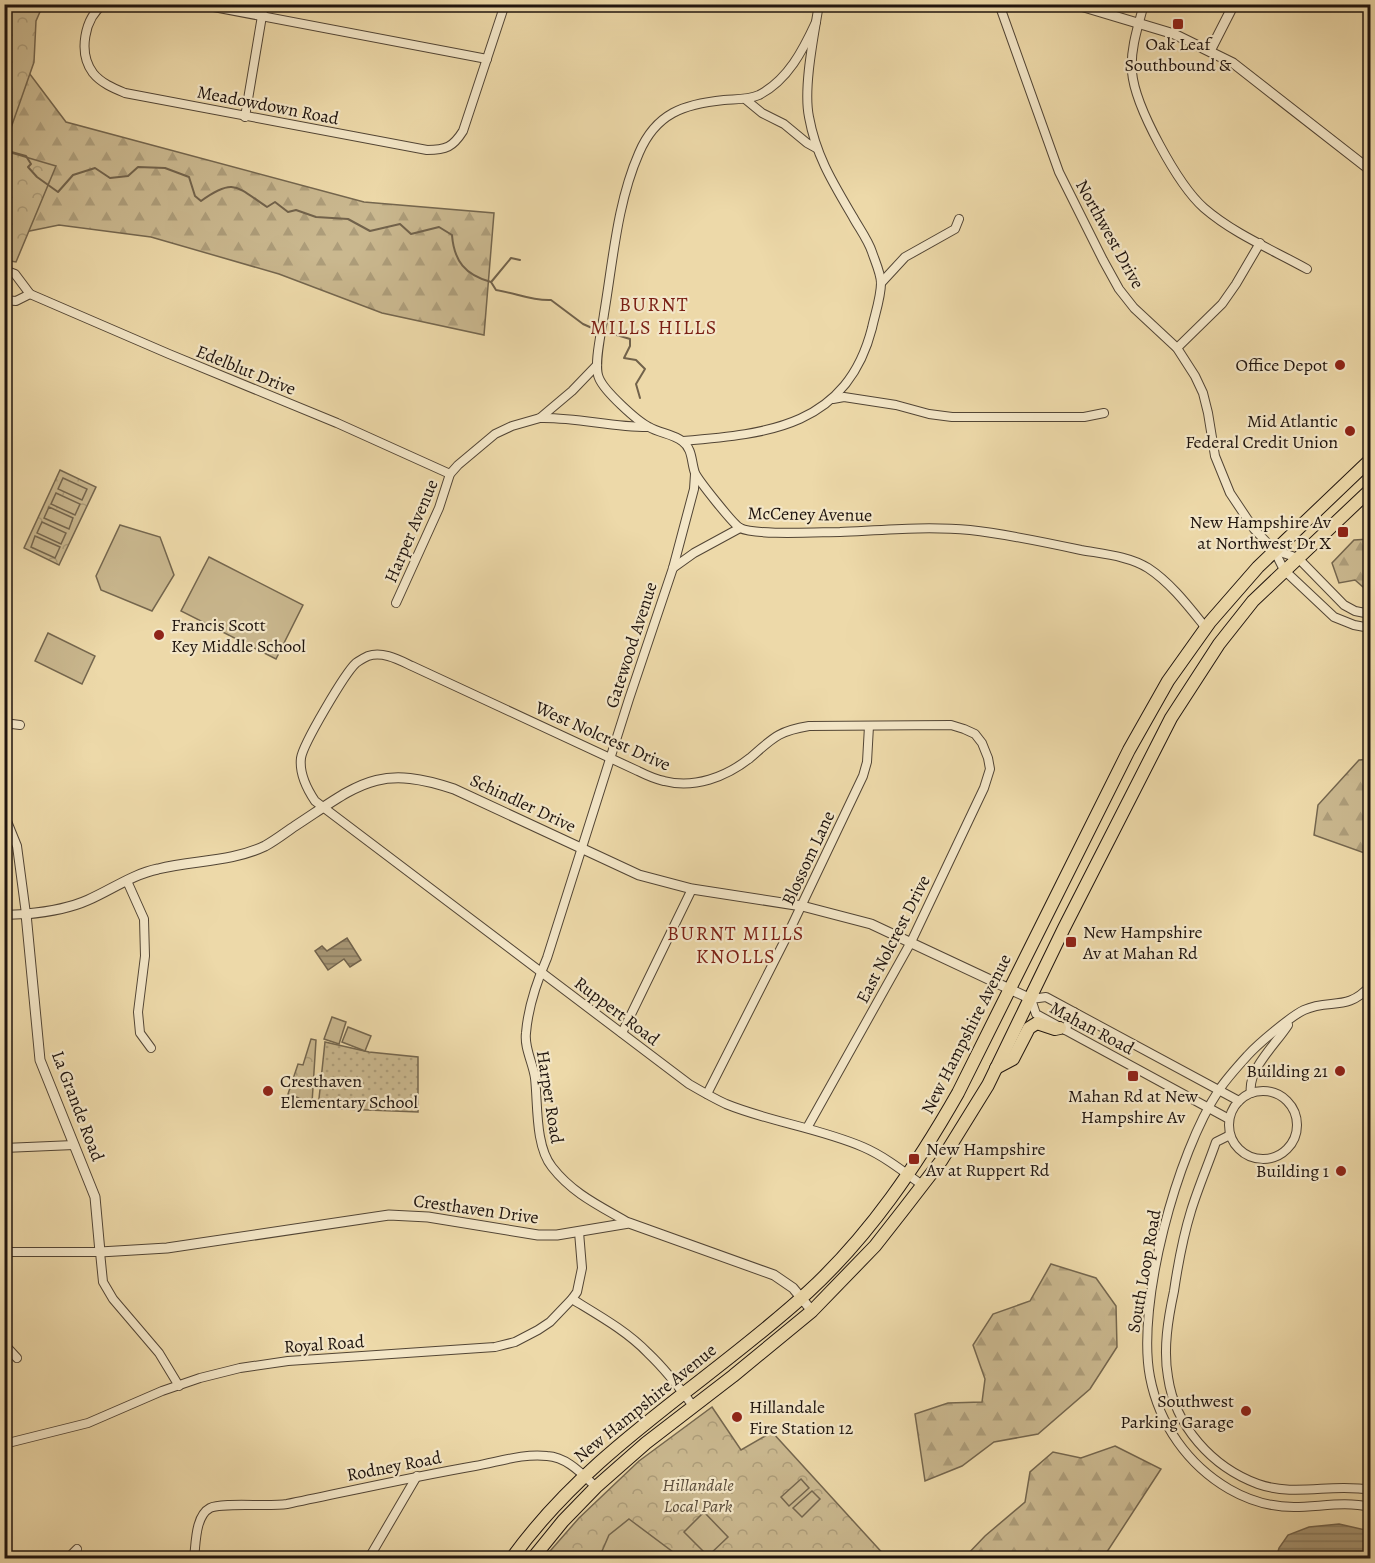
<svg xmlns="http://www.w3.org/2000/svg" width="1375" height="1563" font-family="Alegreya,serif">
<style>
.grass{fill:url(#grass-dots);stroke:#74664e;stroke-width:1.5}
.forest{fill:url(#forest-firs);stroke:#74664e;stroke-width:1.5}
.park{fill:url(#park-crowns);stroke:#74664e;stroke-width:1.5}
.pitch{fill:#cab88f;stroke:#74664e;stroke-width:1.5}
.water{fill:url(#water-rules);stroke:#71624b;stroke-width:1.5}
.lines{fill:none;stroke-linecap:round;stroke-linejoin:round}
.stream{stroke:#71624b;stroke-width:2}
.minor-casing{stroke:#524535;stroke-width:10}
.tertiary-casing{stroke:#524535;stroke-width:11}
.primary-casing{stroke:#1f140e;stroke-width:14}
.minor{stroke:#f3e6c7;stroke-width:8}
.tertiary{stroke:#f3e6c7;stroke-width:9}
.primary{stroke:#edd9a9;stroke-width:12}
.poi-dot{fill:#8f2418;stroke:#f3e6c7;stroke-width:2}
.labels{text-anchor:middle;dominant-baseline:central;stroke-width:4.5;stroke-linejoin:round;paint-order:stroke}
.poi-label{font-size:18px;fill:#1f140e;stroke:#f3e6c7;text-anchor:end}
.street-label{font-size:18px;fill:#1f140e;stroke:#f3e6c7}
.park-label{font-size:18px;font-style:italic;fill:#5b4d3b;stroke:#f3e6c7}
.neighbourhood-label{font-size:20px;letter-spacing:1.5px;fill:#7a1f14;stroke:#f3e6c7}
</style>
<defs>
<pattern id="grass-dots" width="8" height="8" patternUnits="userSpaceOnUse" patternTransform="scale(1.5)"><rect width="8" height="8" fill="#cab88f"/><path d="M2 2h.1M6 6h.1" fill="none" stroke="#ad9d7a" stroke-width="1.8" stroke-linecap="round"/></pattern>
<pattern id="forest-firs" width="22" height="20" patternUnits="userSpaceOnUse" patternTransform="scale(1.5)"><rect width="22" height="20" fill="#cab88f"/><path d="M5 1l3.5 6h-7zM16 11l3.5 6h-7z" fill="#ad9d7a"/></pattern>
<pattern id="park-crowns" width="20" height="18" patternUnits="userSpaceOnUse" patternTransform="scale(1.5)"><rect width="20" height="18" fill="#cab88f"/><path d="M2 6a3 3 0 1 1 6 0M12 15a3 3 0 1 1 6 0" fill="none" stroke="#ad9d7a"/></pattern>
<pattern id="water-rules" width="6" height="5" patternUnits="userSpaceOnUse" patternTransform="scale(1.5)"><rect width="6" height="5" fill="#a79674"/><path d="M0 2.5h6" fill="none" stroke="#87795e"/></pattern>
</defs>
<rect width="100%" height="100%" fill="#edd9a9"/>
<filter id="stains"><feTurbulence type="fractalNoise" baseFrequency=".00333" numOctaves="4"/><feColorMatrix values="0 0 0 0 .2 0 0 0 0 .09 0 0 0 0 .02 0 0 0 .5 -.17"/></filter>
<radialGradient id="worn" r=".72"><stop offset=".6" stop-color="#630" stop-opacity="0"/><stop offset="1" stop-color="#630" stop-opacity=".3"/></radialGradient>
<polygon class="grass" points="325,1042 369,1052 418,1057 418,1112 318,1108"/>
<g class="forest">
<polygon points="5,4 17,57 66,122 364,202 494,213 484,335 382,313 279,274 151,237 59,225 5,236"/>
<polygon points="1370,539 1370,593 1355,580 1339,583 1332,563 1354,540"/>
<polygon points="1370,759 1370,855 1314,835 1318,805 1359,760"/>
<polygon points="1051,1264 1096,1278 1116,1306 1117,1347 1090,1389 1038,1434 994,1442 962,1466 925,1481 915,1414 948,1403 982,1402 985,1379 973,1345 993,1314 1030,1301"/>
<polygon points="1115,1446 1161,1469 1103,1558 964,1558 985,1536 1025,1502 1030,1472 1053,1452 1081,1458"/>
</g>
<g class="park">
<polygon points="5,4 43,5 36,21 34,62 5,145"/>
<polygon points="5,151 56,166 16,262 5,260"/>
<polygon points="60,470 96,487 59,565 24,548"/>
<polygon points="311,1039 316,1040 312,1103 288,1094 298,1064 303,1065"/>
<polygon points="712,1407 741,1450 772,1432 887,1558 544,1558 579,1518 639,1461"/>
</g>
<g class="pitch">
<polygon points="63,478 87,489 82,500 58,489"/>
<polygon points="56,493 80,504 75,515 51,504"/>
<polygon points="49,507 73,518 69,529 44,518"/>
<polygon points="42,522 66,533 61,544 37,533"/>
<polygon points="120,525 160,537 174,575 152,611 101,590 96,576"/>
<polygon points="35,536 60,547 55,558 31,547"/>
<polygon points="209,557 303,605 276,659 181,611"/>
<polygon points="48,633 95,656 82,684 35,661"/>
<polygon points="332,1017 346,1022 339,1044 324,1039"/>
<polygon points="348,1027 371,1036 365,1051 342,1042"/>
<polygon points="801,1479 809,1488 789,1506 781,1497"/>
<polygon points="812,1491 820,1499 802,1517 793,1508"/>
<polygon points="704,1512 728,1537 708,1556 684,1532"/>
<polygon points="629,1519 681,1558 599,1558 609,1535"/>
</g>
<g class="water">
<polygon points="347,938 361,960 350,967 344,959 328,970 315,951 322,946 327,951"/>
<polygon points="1339,1524 1370,1531 1370,1556 1363,1558 1276,1558 1279,1548 1288,1535 1309,1527"/>
</g>
<g class="lines">
<g class="stream">
<path d="M4,150L26,156L31,164L28,167L37,177L58,192L73,175L95,168L110,178L128,176L138,167L165,168L189,177L195,196L201,201C234,177 237,187 267,207L275,202L288,212L296,210L316,217L348,219L370,231L400,224L411,234L439,227L452,235C454,261 465,275 491,282L496,290C516,293 531,301 551,300L583,324L592,328"/>
<polyline points="492,281 511,258 520,260"/>
<polyline points="610,333 630,339 630,346 624,358 636,360 645,369 636,384 640,398"/>
</g>
<defs>
<g id="minor">
<path d="M104,4C84,18 78,53 93,73C101,83 113,88 125,93L427,150C446,150 453,147 463,131L505,4"/>
<polyline points="198,4 487,59"/>
<polyline points="999,4 1059,172 1103,260 1119,289 1134,308 1177,348 1195,376 1203,393 1208,413 1215,456 1230,493 1254,529 1274,550 1284,570 1300,585 1334,617 1354,625 1370,628"/>
<path d="M1144,4C1138,26 1130,50 1132,72C1135,107 1178,185 1204,208C1234,234 1273,250 1307,269"/>
<path d="M816,22C803,50 788,80 759,95C748,100 735,99 724,100C684,104 656,113 639,153C617,203 613,261 604,314C602,330 593,365 599,378C604,391 637,421 649,427C659,433 673,434 682,441C693,449 691,462 695,473C699,481 733,524 740,528C756,536 820,532 840,532C883,530 927,526 970,530C1007,534 1044,542 1081,550C1103,554 1129,556 1148,568C1171,583 1189,607 1206,628"/>
<polyline points="745,99 762,113 784,124 807,143 816,148"/>
<polyline points="245,117 264,4"/>
<polyline points="4,270 15,274 30,294 169,354 337,423 450,474"/>
<polyline points="881,283 905,257 955,229 959,219"/>
<polyline points="4,300 16,301 30,294"/>
<polyline points="1177,348 1222,304 1236,284 1260,243"/>
<polyline points="833,399 844,397 896,405 929,414 952,417 1084,417 1104,413"/>
<path d="M540,418C576,417 611,427 647,427"/>
<path d="M683,441C769,434 847,426 872,328C875,314 881,297 881,283C881,274 875,261 872,252C868,240 859,228 853,217C833,183 816,156 809,117C803,88 814,35 819,4"/>
<polyline points="1274,550 1298,558 1344,605 1355,611 1370,614"/>
<polyline points="673,568 694,553 740,528"/>
<polyline points="396,603 439,508 450,474 458,465 495,434 512,426 540,418 572,391 597,365"/>
<polyline points="4,723 20,725"/>
<polyline points="4,814 17,846 26,914 4,915"/>
<polyline points="127,881 144,919 145,956 138,1012 140,1033 151,1048"/>
<path d="M1370,986C1347,1012 1330,998 1304,1010C1291,1016 1258,1044 1248,1055C1238,1066 1227,1078 1219,1090C1177,1153 1136,1304 1150,1377C1159,1424 1188,1465 1229,1489C1248,1500 1271,1507 1294,1507C1319,1507 1345,1501 1370,1507"/>
<polyline points="1065,1030 1074,1012"/>
<polyline points="622,1033 692,889"/>
<circle cx="1263" cy="1125" r="34"/>
<path d="M1251,1093C1247,1070 1276,1044 1288,1025"/>
<polyline points="707,1094 785,940 863,776 867,762 869,726"/>
<polyline points="1229,1119 1036,1014 1031,999 1046,997 1239,1101"/>
<path d="M807,1128L911,942L984,788L990,769L988,758L982,743L975,734L964,729L951,725L809,726C778,731 773,738 750,758C726,777 694,789 664,781C655,779 646,775 638,771L412,666C399,660 383,651 368,656C364,658 360,660 356,663C345,673 303,744 301,758C299,774 307,789 315,801L689,1084C701,1091 713,1098 726,1104C770,1122 819,1128 863,1147C884,1156 903,1171 922,1185"/>
<path d="M1230,1135L1216,1142C1208,1165 1198,1188 1191,1211C1183,1237 1178,1264 1174,1291C1168,1319 1163,1349 1168,1377C1175,1426 1212,1467 1258,1484C1295,1497 1333,1483 1370,1490"/>
<polyline points="4,1148 74,1145"/>
<path d="M629,1223C600,1206 573,1194 552,1167C535,1146 538,1104 535,1078C533,1063 524,1048 526,1033C528,1008 537,981 547,958L629,699L673,568L694,489L695,474"/>
<polyline points="4,1252 100,1252 103,1282 113,1299 159,1353 179,1386"/>
<path d="M572,1299C598,1315 627,1331 648,1353C665,1369 679,1387 693,1406"/>
<polyline points="4,1344 17,1358"/>
<polyline points="4,1444 88,1423 162,1391 200,1378 240,1368 288,1361 495,1347 515,1342 538,1330 550,1322 572,1299 577,1292 582,1268 579,1232"/>
<polyline points="68,1558 77,1549"/>
<path d="M194,1558C196,1544 195,1516 210,1508C222,1502 269,1507 287,1504C350,1491 412,1477 475,1466C498,1462 524,1453 547,1456C567,1457 582,1474 596,1487"/>
<polyline points="369,1558 417,1476"/>
</g>
<g id="tertiary">
<polyline points="1074,4 1174,34 1233,63 1370,170"/>
<polyline points="1210,51 1234,4"/>
<path d="M812,1311L793,1288L774,1275L629,1223L557,1235H538L428,1217L389,1215L167,1248L100,1252L95,1197L40,1060L26,914C47,912 68,909 88,900C111,890 133,874 158,869C195,860 231,862 265,846C276,840 286,832 295,826C358,785 377,763 454,789L639,875L692,889L802,906L871,924L1031,999"/>
</g>
<g id="primary">
<polyline points="996,1068 1013,1059 1029,1028 1037,1023 1055,1029 1060,1028"/>
<path d="M512,1558C591,1448 710,1382 808,1292C870,1235 917,1165 958,1093L1129,750L1168,681L1210,622L1258,567L1370,460"/>
<polyline points="533,1558 563,1521 596,1487 646,1443 733,1376 812,1311 875,1246 904,1209 941,1161 988,1085 1064,928 1171,718 1219,644 1253,601 1370,490"/>
</g>
</defs>
<use href="#minor" class="minor-casing"/>
<use href="#tertiary" class="tertiary-casing"/>
<use href="#primary" class="primary-casing"/>
<use href="#minor" class="minor"/>
<use href="#tertiary" class="tertiary"/>
<use href="#primary" class="primary"/>
</g>
<g class="poi-dot">
<rect x="1172" y="18" width="12" height="12" rx="3"/>
<circle cx="1340" cy="365" r="6"/>
<circle cx="1350" cy="431" r="6"/>
<rect x="1337" y="526" width="12" height="12" rx="3"/>
<circle cx="159" cy="635" r="6"/>
<rect x="1065" y="936" width="12" height="12" rx="3"/>
<circle cx="1340" cy="1071" r="6"/>
<rect x="1127" y="1070" width="12" height="12" rx="3"/>
<circle cx="268" cy="1091" r="6"/>
<rect x="908" y="1153" width="12" height="12" rx="3"/>
<circle cx="1341" cy="1171" r="6"/>
<circle cx="1246" cy="1411" r="6"/>
<circle cx="737" cy="1417" r="6"/>
</g>
<g class="labels">
<g class="poi-label">
<text x="1178" y="44" text-anchor="middle">Oak Leaf<tspan x="1178" dy="21">Southbound &amp;</tspan></text>
<text x="1328" y="365">Office Depot</text>
<text x="1338" y="421">Mid Atlantic<tspan x="1338" dy="21">Federal Credit Union</tspan></text>
<text x="1331" y="522">New Hampshire Av<tspan x="1331" dy="21">at Northwest Dr X</tspan></text>
<text x="171" y="625" text-anchor="start">Francis Scott<tspan x="171" dy="21">Key Middle School</tspan></text>
<text x="1083" y="932" text-anchor="start">New Hampshire<tspan x="1083" dy="21">Av at Mahan Rd</tspan></text>
<text x="1328" y="1071">Building 21</text>
<text x="280" y="1081" text-anchor="start">Cresthaven<tspan x="280" dy="21">Elementary School</tspan></text>
<text x="1133" y="1096" text-anchor="middle">Mahan Rd at New<tspan x="1133" dy="21">Hampshire Av</tspan></text>
<text x="926" y="1149" text-anchor="start">New Hampshire<tspan x="926" dy="21">Av at Ruppert Rd</tspan></text>
<text x="1329" y="1171">Building 1</text>
<text x="1234" y="1401">Southwest<tspan x="1234" dy="21">Parking Garage</tspan></text>
<text x="749" y="1407" text-anchor="start">Hillandale<tspan x="749" dy="21">Fire Station 12</tspan></text>
</g>
<g class="street-label">
<text transform="translate(268 105) rotate(11)">Meadowdown Road</text>
<text transform="translate(1110 234) rotate(61)">Northwest Drive</text>
<text transform="translate(246 370) rotate(22)">Edelblut Drive</text>
<text transform="translate(810 514) rotate(1)">McCeney Avenue</text>
<text transform="translate(411 531) rotate(-67)">Harper Avenue</text>
<text transform="translate(631 645) rotate(-72)">Gatewood Avenue</text>
<text transform="translate(603 736) rotate(24)">West Nolcrest Drive</text>
<text transform="translate(523 803) rotate(25)">Schindler Drive</text>
<text transform="translate(808 858) rotate(-65)">Blossom Lane</text>
<text transform="translate(893 939) rotate(-63)">East Nolcrest Drive</text>
<text transform="translate(617 1011) rotate(37)">Ruppert Road</text>
<text transform="translate(1092 1028) rotate(28)">Mahan Road</text>
<text transform="translate(966 1034) rotate(-63)">New Hampshire Avenue</text>
<text transform="translate(550 1097) rotate(81)">Harper Road</text>
<text transform="translate(78 1106) rotate(69)">La Grande Road</text>
<text transform="translate(476 1209) rotate(8)">Cresthaven Drive</text>
<text transform="translate(1144 1271) rotate(-80)">South Loop Road</text>
<text transform="translate(324 1344) rotate(-4)">Royal Road</text>
<text transform="translate(645 1403) rotate(-39)">New Hampshire Avenue</text>
<text transform="translate(394 1466) rotate(-11)">Rodney Road</text>
</g>
<g class="park-label">
<text x="698" y="1485">Hillandale<tspan x="698" dy="21">Local Park</tspan></text>
</g>
<g class="neighbourhood-label">
<text x="654" y="304">BURNT<tspan x="654" dy="23">MILLS HILLS</tspan></text>
<text x="736" y="933">BURNT MILLS<tspan x="736" dy="23">KNOLLS</tspan></text>
</g>
</g>
<rect width="1375" height="1563" fill="none" stroke="#edd9a9" stroke-width="24"/>
<rect x="6" y="6" width="1363" height="1551" fill="none" stroke="#1f140e" stroke-width="3"/>
<rect x="12" y="12" width="1351" height="1539" fill="none" stroke="#1f140e" stroke-width="1.5"/>
<rect width="100%" height="100%" filter="url(#stains)"/>
<rect width="100%" height="100%" fill="url(#worn)"/>
</svg>
